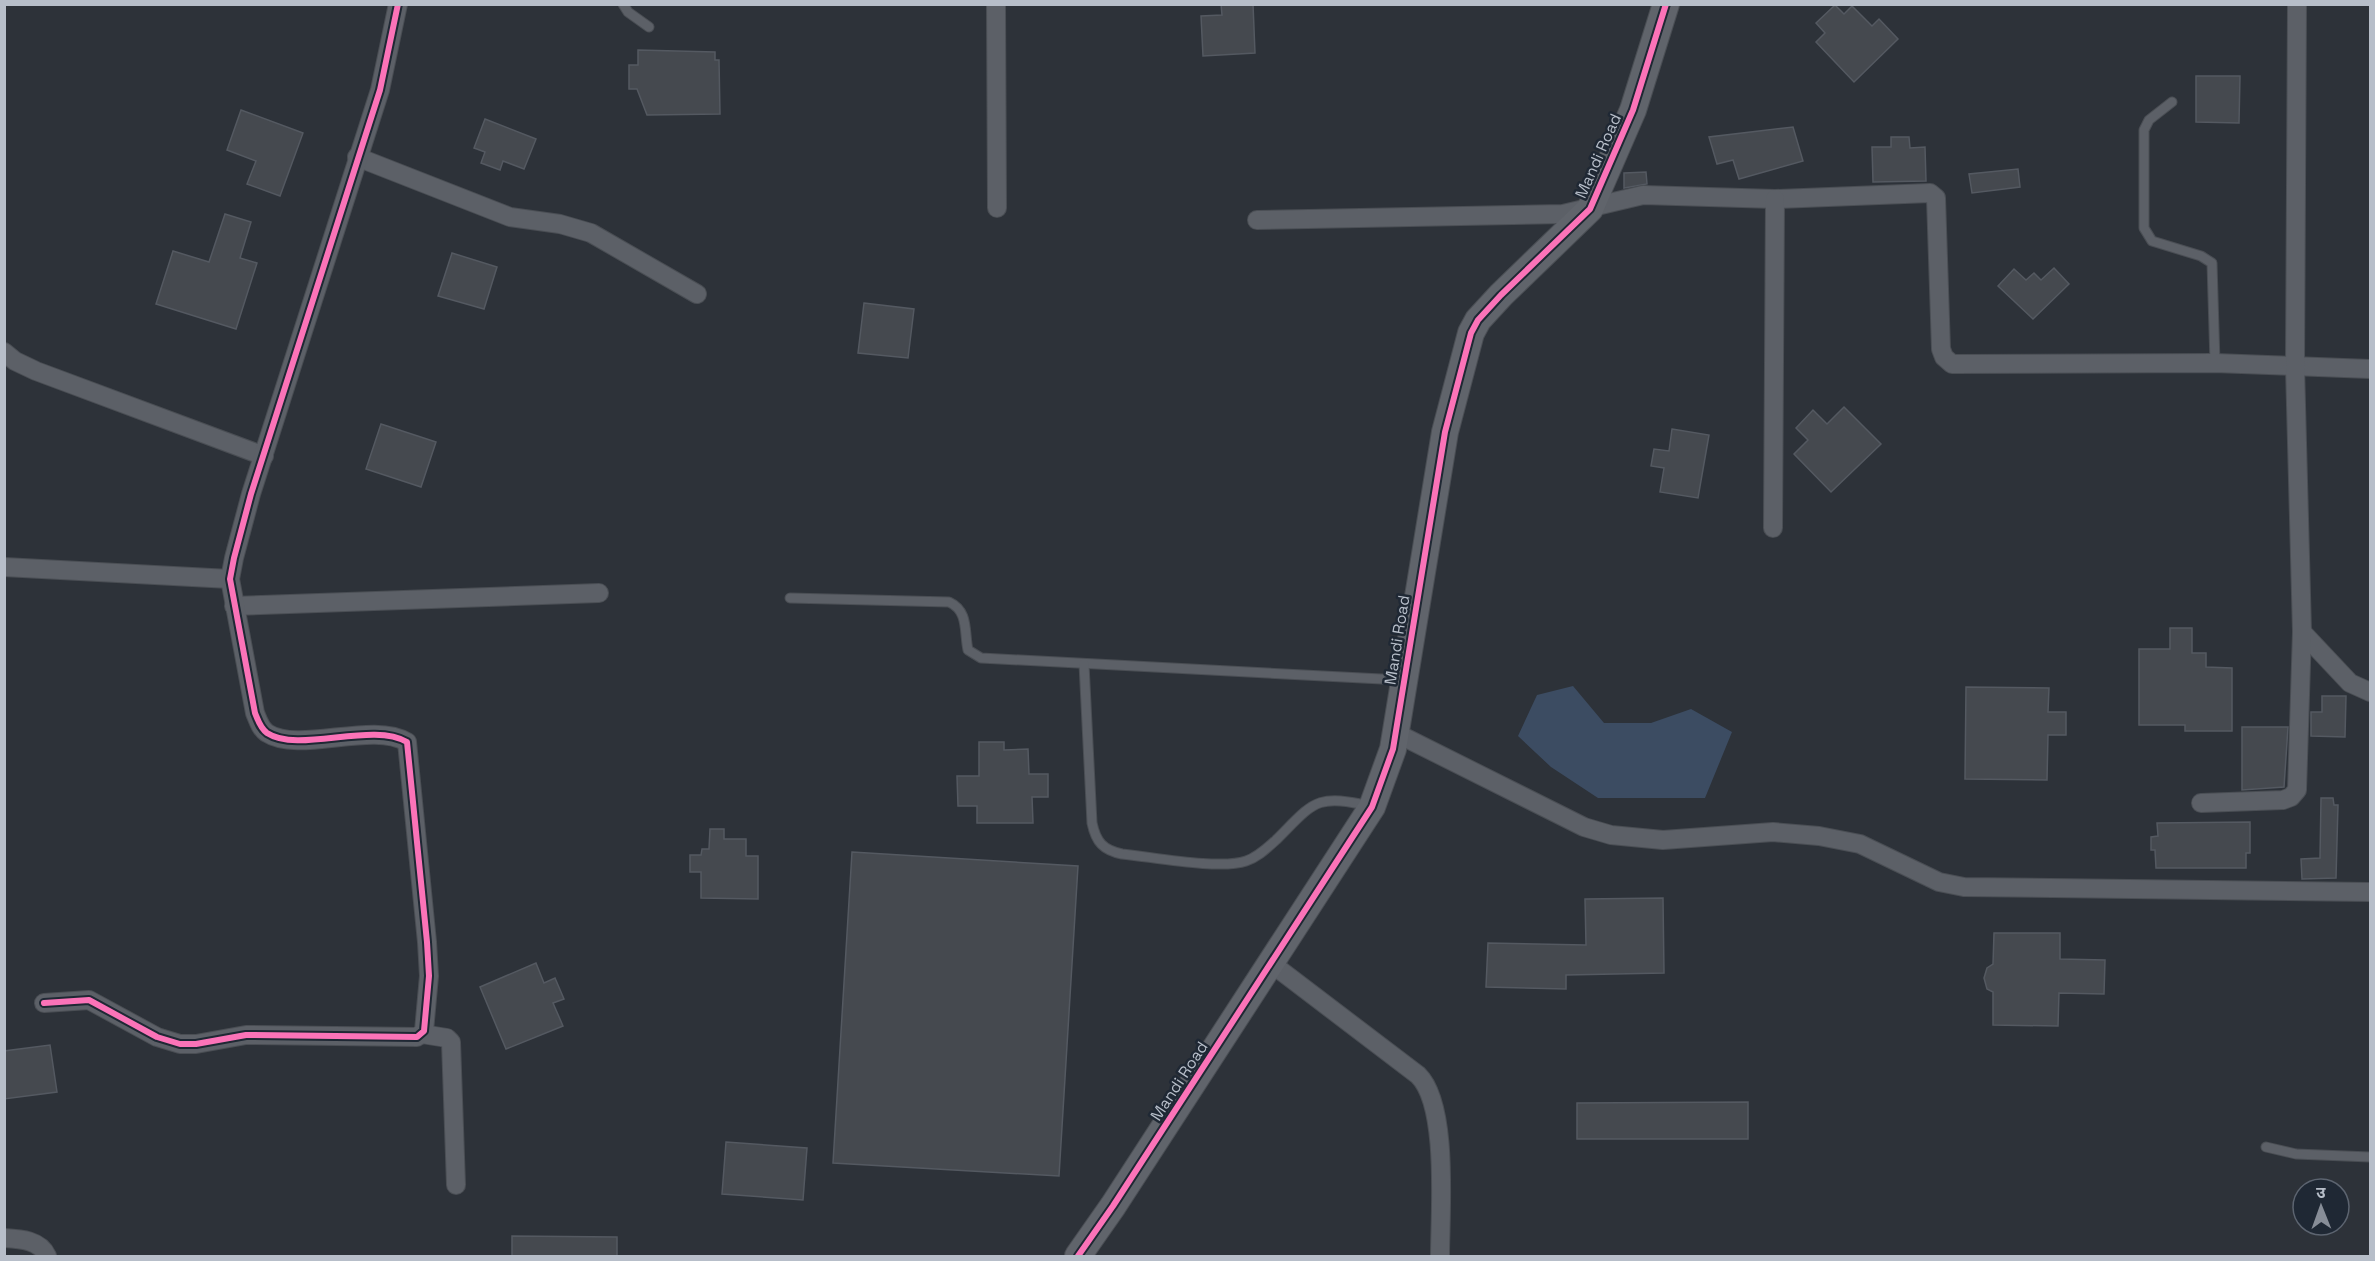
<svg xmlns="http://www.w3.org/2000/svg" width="2375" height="1261" font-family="'Space Grotesk','Noto Sans Devanagari',sans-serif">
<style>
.water{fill:#3c4c62}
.building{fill:#45494f;stroke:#545961;stroke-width:1.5}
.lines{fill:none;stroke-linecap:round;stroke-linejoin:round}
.lane-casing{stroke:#4a4e54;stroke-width:11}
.street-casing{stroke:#4a4e54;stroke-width:20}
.secondary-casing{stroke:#4a4e54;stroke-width:28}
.lane{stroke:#5c6067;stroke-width:9}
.street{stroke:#5c6067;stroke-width:18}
.secondary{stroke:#60646b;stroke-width:26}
.cycleway-casing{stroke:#1f2834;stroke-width:10}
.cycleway{stroke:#fb73b8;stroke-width:6}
.labels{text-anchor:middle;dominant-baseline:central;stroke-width:5;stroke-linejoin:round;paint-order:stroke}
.street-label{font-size:16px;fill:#b7bec9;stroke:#1f2834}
</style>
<rect width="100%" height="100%" fill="#2d3239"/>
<polygon class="water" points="1573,686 1604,723 1651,723 1691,709 1732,732 1705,798 1598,798 1551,767 1518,736 1537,695"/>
<g class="building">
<polygon points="1221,4 1253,4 1255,53 1203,56 1201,16 1222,15"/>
<polygon points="1835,5 1844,14 1852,6 1872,26 1879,19 1898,39 1854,82 1816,42 1825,33 1816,23"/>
<polygon points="638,50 715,52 715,60 719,60 720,114 647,115 637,89 629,89 629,65 638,65"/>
<polygon points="2196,76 2240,76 2239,123 2196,122"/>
<polygon points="241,110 303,133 280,196 247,184 256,161 227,150"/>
<polygon points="485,119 536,139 524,169 503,161 500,170 481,163 485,152 474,148"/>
<polygon points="1793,127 1803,161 1739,179 1733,160 1717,164 1709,137"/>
<polygon points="1891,137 1909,137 1910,148 1925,147 1926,181 1873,182 1872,147 1891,147"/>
<polygon points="2018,169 2020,187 1972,193 1969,174"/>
<polygon points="1646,172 1647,184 1624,188 1624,173"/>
<polygon points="225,214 251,222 240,258 257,263 236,329 156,304 173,251 209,262"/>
<polygon points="452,253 497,267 484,309 438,296"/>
<polygon points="2054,268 2069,284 2033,319 1998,286 2014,269 2026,280 2034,273 2041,280"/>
<polygon points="864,303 914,309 908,358 858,353"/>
<polygon points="1844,407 1881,444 1831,492 1794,454 1808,440 1796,428 1813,410 1827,424"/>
<polygon points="381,424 436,442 421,487 366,469"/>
<polygon points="1672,429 1709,435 1698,498 1660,492 1664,468 1651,466 1654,449 1669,451"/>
<polygon points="2170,628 2192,628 2192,653 2206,653 2206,667 2232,668 2232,731 2185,731 2185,725 2139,725 2139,649 2170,649"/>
<polygon points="1966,687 2049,688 2048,712 2066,712 2066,735 2048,735 2047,780 1965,779"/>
<polygon points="2322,696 2346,696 2345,737 2311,736 2311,712 2322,712"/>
<polygon points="2242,727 2288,727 2284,787 2242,790"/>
<polygon points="979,742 1004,742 1004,750 1028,749 1029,774 1048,774 1048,797 1032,797 1033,823 977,823 977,806 958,806 957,776 979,776"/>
<polygon points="2321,798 2333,798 2334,805 2338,805 2336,878 2302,879 2301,859 2320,858"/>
<polygon points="2250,822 2250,853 2246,853 2246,868 2156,868 2155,850 2151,850 2151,837 2158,836 2157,823"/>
<polygon points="710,829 724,829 724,839 746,839 746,856 758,856 758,899 701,898 701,872 690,872 690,855 701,855 702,849 709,849"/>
<polygon points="852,852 1078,866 1059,1176 833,1163"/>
<polygon points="1663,898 1664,973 1566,975 1566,989 1486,987 1488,943 1586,945 1585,899"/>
<polygon points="1994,933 2060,933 2060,959 2105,960 2104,994 2059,993 2058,1026 1993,1025 1993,992 1987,989 1984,978 1987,968 1993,964"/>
<polygon points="536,963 544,983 555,978 564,999 553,1003 563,1026 506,1049 480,987"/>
<polygon points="50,1045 57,1092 4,1099 4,1051"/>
<polygon points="1748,1102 1748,1139 1577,1139 1577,1103"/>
<polygon points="726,1142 807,1148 803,1200 722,1194"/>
<polygon points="512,1236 617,1237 617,1257 512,1257"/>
</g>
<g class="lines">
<defs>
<g id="lane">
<polyline points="623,4 628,12 649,27"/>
<polyline points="2172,102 2149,120 2144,130 2144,228 2152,241 2201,256 2212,263 2215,363"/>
<path d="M790,598L949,602C969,611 964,632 968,650L981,658L1401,680"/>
<path d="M1084,664L1092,823C1096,842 1103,850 1122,854C1153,857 1220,870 1246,861C1258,857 1267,848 1276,840C1315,801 1315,794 1371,806"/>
<polyline points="2266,1147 2296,1154 2370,1157"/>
</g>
<g id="street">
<polyline points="996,4 997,208"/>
<polyline points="357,157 510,217 560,224 591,233 697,294"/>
<polyline points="1257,220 1563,214 1643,195 1775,199 1930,193 1936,198 1941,349 1944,357 1952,364 2215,363 2370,369"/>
<polyline points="4,352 15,361 36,371 264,456"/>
<polyline points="1773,528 1775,199"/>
<polyline points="4,567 230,579"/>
<polyline points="234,606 599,593"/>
<polyline points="2302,632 2350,683 2370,692"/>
<polyline points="1396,733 1584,827 1611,835 1663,840 1773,832 1819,836 1860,844 1939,882 1964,887 2370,892"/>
<polyline points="2201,803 2283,800 2291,797 2297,790 2302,632 2295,367 2297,4"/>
<path d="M1272,964L1418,1075C1449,1105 1440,1213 1440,1256"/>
<path d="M44,1003L89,1000L157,1037L180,1044H196L246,1035L417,1037L424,1031L429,976L427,942L407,742C372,721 299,754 267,733C260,728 258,720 255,713L230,579L234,558L251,494L380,90L398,4"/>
<polyline points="422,1034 447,1038 451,1042 456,1185"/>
<path d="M4,1238C21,1239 40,1240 47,1256"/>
</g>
<polyline id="secondary" points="1078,1256 1113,1206 1372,807 1393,749 1445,432 1471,333 1478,320 1501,295 1590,209 1633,110 1666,4"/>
</defs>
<use href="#lane" class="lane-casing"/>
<use href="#street" class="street-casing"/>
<use href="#secondary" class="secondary-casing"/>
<use href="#lane" class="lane"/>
<use href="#street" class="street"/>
<use href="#secondary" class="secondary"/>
<defs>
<g id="cycleway">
<path d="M44,1003L89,1000L157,1037L180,1044H196L246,1035L417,1037L424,1031L429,976L427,942L407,742C372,721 299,754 267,733C260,728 258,720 255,713L230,579L234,558L251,494L380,90L398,4"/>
<polyline points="1078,1256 1113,1206 1372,807 1393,749 1445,432 1471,333 1478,320 1501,295 1590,209 1633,110 1666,4"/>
</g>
</defs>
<use href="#cycleway" class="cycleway-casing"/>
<use href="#cycleway" class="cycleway"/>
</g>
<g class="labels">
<g class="street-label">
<text transform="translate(1598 156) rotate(-66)">Mandi Road</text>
<text transform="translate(1397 640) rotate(-81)">Mandi Road</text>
<text transform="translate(1179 1081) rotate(-57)">Mandi Road</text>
</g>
</g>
<rect width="2375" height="1261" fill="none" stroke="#b7bec9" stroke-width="12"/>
<g transform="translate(2321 1207) rotate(359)"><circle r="28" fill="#1f2834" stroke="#5c6470" stroke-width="1.5"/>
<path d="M0-4.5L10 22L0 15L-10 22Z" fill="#878d97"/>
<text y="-9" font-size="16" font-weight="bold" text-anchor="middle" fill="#b7bec9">उ</text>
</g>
</svg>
